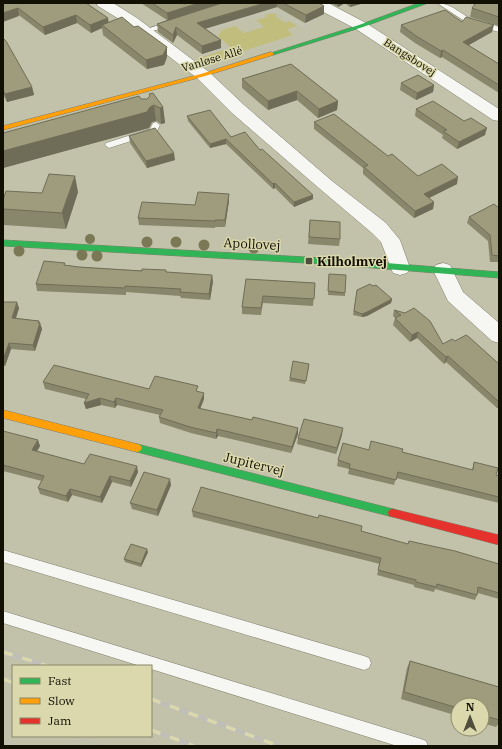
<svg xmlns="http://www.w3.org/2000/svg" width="502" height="749" font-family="'IBM Plex Serif',serif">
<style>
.green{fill:#c1be7d}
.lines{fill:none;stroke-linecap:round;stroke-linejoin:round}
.lane-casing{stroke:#7f7e6c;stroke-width:1}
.street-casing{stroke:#7f7e6c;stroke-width:1}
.fast-casing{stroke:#7f7e6c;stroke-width:1}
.slow-casing{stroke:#7f7e6c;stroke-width:1}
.jam-casing{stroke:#7f7e6c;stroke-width:1}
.path{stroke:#c5c5be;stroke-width:2;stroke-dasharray:1.5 1.5;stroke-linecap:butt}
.lane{fill:#f6f6f2;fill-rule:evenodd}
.street{fill:#f6f6f2;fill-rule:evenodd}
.fast{fill:#30b455;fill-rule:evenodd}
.slow{fill:#ff9f0a;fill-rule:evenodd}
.jam{fill:#e5322d;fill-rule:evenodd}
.tram{stroke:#bfbfb8;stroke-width:1}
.rail-casing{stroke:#bfbfb8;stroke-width:5}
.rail{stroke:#dad8ac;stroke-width:3.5;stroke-dasharray:10;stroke-linecap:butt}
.tree{fill:#7a7855}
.wall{fill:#88866b}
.shaded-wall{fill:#6f6d57}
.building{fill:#9e9c7c;stroke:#6f6d57}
.poi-dot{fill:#4f4e3d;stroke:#dad8ac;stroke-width:1.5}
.labels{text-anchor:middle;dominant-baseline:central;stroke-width:3;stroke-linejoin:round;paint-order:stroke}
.far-street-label{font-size:11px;fill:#111003;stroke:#dad8ac}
.street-label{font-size:13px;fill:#111003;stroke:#dad8ac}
.poi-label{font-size:13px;font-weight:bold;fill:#111003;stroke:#dad8ac;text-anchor:start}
</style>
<rect width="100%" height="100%" fill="#c2c2aa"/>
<g class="green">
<polygon points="269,14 277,14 275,16 285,23 289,21 297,26 288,29 289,32 293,35 237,53 218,36 222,30 235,26 244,33 264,27 256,20 267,17 265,15"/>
<path d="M223,50L231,56C220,59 207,66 197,59Z"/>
</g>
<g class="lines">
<defs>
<g id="lane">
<path d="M437,3C452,3 461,15 474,20C482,24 491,23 499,27V32L469,24Z"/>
<polygon points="171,21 175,23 174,25 145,33 141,31"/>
<polygon points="156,122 160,125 156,133 109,148 105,145 106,143 150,129 153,123"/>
<polygon points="3,550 364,656 369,658 371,663 369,668 364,670 3,562"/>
<polygon points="3,611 421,739 426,741 428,746 397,746 151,669 151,666 140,666 3,623"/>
</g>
<g id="street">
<polygon points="96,3 113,3 137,18 209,72 244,105 332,181 386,223 400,240 410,268 407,273 400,275 393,273 381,242 372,233 320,189 232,113 197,78 127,24 98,6"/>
<polygon points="310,3 328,3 366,23 499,109 499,121 493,120 356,29 312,6"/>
<polygon points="443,263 450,265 463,292 499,323 499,343 492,341 448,301 433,270 436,265"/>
</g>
<g id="fast">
<polygon points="419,3 428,3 363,27 273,55 268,54 359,25"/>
<polygon points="3,240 323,258 499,272 499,278 323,264 3,246"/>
<polygon points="137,444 393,509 397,510 398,513 397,516 393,517 137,452 134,451 132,448 134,445"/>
</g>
<g id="slow">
<polygon points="271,52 273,53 273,55 205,76 3,130 3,126 201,74"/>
<polygon points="3,410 137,444 140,445 142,448 140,451 137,452 3,418"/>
</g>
<polygon id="jam" points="393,509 499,535 499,545 393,517 389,516 388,513 389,510"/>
</defs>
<use href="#lane" class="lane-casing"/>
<use href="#street" class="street-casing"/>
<use href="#fast" class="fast-casing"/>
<use href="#slow" class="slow-casing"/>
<use href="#jam" class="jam-casing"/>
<g class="path">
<polyline points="303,25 315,19"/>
<polyline points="205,30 274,10 307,27"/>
<polyline points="203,55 225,48 219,43"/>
</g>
<use href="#lane" class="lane"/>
<use href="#street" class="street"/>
<use href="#fast" class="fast"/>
<use href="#slow" class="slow"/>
<use href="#jam" class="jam"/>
<g class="tram">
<polyline points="3,714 13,717"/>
<polyline points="72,736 103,746"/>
<polyline points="3,741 20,746"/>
</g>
<defs>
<g id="rail">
<polyline points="3,652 48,666"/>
<polyline points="3,679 13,683"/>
<polyline points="151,699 279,746"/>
<polyline points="151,730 194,746"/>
</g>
</defs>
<use href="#rail" class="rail-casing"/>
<use href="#rail" class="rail"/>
</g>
<g class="tree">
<circle cx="90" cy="239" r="5"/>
<circle cx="147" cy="242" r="5.5"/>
<circle cx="176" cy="242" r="5.5"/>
<circle cx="204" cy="245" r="5.5"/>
<circle cx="254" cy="248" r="5.5"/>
<circle cx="19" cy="251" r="5.5"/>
<circle cx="82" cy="255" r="5.5"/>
<circle cx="97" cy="256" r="5.5"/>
</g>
<g class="wall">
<polygon points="3,3 86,3 109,22 134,27 167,47 167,57 164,65 147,69 103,35 102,28 91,33 77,23 45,35"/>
<polygon points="141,3 183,3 184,4 187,3 319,3 324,6 324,14 305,23 277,7 205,28 221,40 221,48 202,54 177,35 173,43 158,32 157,24 167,20"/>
<polygon points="331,3 364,3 350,7 345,3 338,7"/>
<polygon points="499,3 499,26 470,17 472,8"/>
<polygon points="462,22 492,32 468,45 499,64 499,93 442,57 440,58 415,43 400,32 401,25"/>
<polygon points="3,38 32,87 34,95 7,102 3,94"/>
<polygon points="291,64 338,101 337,110 318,118 297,100 268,110 242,88 242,79"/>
<polygon points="401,83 434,85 433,92 416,100 400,90"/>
<polygon points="141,99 163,107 165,123 161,124 156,121 152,122 149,128 3,168 3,133"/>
<polygon points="416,109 485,135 457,149 442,138 443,135 415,116"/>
<polygon points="187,116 260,150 313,199 294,207 275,188 273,189 226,144 210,148 188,121"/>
<polygon points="314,122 388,156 418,176 457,184 429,198 434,202 433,209 414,218 363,174 363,168 314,129"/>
<polygon points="129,136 175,160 147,168 130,143"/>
<polygon points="78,192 66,229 4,225 3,220 3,200 42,193"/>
<polygon points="229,201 225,227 215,227 215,228 139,225 138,218 195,205"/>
<polygon points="499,208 499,262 490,262 488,241 467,223 469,217"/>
<polygon points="310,220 340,239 339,246 308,244"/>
<polygon points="66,266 79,267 166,272 213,281 210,300 181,298 180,296 126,292 126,295 37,291 36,284"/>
<polygon points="329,274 345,293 345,296 328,295"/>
<polygon points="246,279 315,283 313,306 263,303 261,315 242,314 242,307"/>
<polygon points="373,286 392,299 391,303 367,316 362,317 353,315 357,290"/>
<polygon points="3,302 19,308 16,318 39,321 42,329 35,351 11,349 5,366 3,366"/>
<polygon points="394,310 443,344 455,341 499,364 499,407 497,408 446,362 444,364 417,338 410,342 393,325 395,318 393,316"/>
<polygon points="309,367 305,384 289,381 290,378"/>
<polygon points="43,382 198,392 204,399 200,409 252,420 298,428 298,434 291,453 218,436 216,439 191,433 160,423 159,417 160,415 117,405 115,408 101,405 86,409 84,403 86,399 45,389"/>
<polygon points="3,431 40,446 37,451 84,464 138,472 131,487 112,482 102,503 72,495 68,502 40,494 38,488 42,481 3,471"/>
<polygon points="342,435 336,454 297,444 298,438"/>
<polygon points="369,450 402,452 472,470 474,462 496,475 499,476 499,503 396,478 394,485 348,474 349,469 337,466 338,460"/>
<polygon points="171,485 158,516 132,509 130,503"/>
<polygon points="192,511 361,531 408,544 499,564 499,599 478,593 475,600 435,589 434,592 414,587 414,585 377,575 380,564 193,517"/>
<polygon points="148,552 141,567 125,562 124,559"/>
<polygon points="410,661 499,687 499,723 496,727 482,723 482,705 458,705 458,716 401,699 407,668"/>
</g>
<g class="shaded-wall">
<polygon points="199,3 225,3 168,21 167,13"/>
<polygon points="265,3 277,3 277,7 198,31 197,23"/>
<polygon points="338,3 345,3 338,7"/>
<polygon points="351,3 364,3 350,7"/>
<polygon points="324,6 324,14 305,23 306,15"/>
<polygon points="18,8 19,16 3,22 3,13"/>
<polygon points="76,15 77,23 45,35 43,27"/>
<polygon points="108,18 109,25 102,25 102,28 91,33 90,25"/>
<polygon points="494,25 492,32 462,49 463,42"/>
<polygon points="176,27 177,35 173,43 173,35"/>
<polygon points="221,40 221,48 202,54 202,46"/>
<polygon points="167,47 167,57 164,65 147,69 146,60"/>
<polygon points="443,50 442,57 440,58 441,51"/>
<polygon points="434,85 433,92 416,100 417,93"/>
<polygon points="32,87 34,95 7,102 5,94"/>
<polygon points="297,91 297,100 268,110 268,101"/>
<polygon points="338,101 337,110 318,118 319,109"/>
<polygon points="154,105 156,121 152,122 149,128 3,168 3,151 150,107"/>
<polygon points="163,107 165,123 161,124 160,108"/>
<polygon points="487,128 485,135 457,149 459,142"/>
<polygon points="226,139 226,144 210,148 210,144"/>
<polygon points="174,153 175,160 147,168 146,161"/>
<polygon points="75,176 78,192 66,229 62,213"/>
<polygon points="458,177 457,184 423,201 424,194"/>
<polygon points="275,183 275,188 273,189 273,184"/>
<polygon points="229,194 229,201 225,227 225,220"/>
<polygon points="313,195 313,199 294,207 294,202"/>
<polygon points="434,202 433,209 414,218 415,211"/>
<polygon points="212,275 213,281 210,300 209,294"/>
<polygon points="392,299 391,303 367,316 362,317 362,314"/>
<polygon points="17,302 19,308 14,324 12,318"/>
<polygon points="39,321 40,325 40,323 42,329 35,351 33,345"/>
<polygon points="418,332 417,338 410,342 412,335"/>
<polygon points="9,343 11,349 5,366 3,360"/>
<polygon points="448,356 446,362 444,364 446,357"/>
<polygon points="204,393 204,399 198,414 198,408"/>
<polygon points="100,398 101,405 86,409 84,403"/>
<polygon points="116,398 117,405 115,408 114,402"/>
<polygon points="499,402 499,407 497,408"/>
<polygon points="298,428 298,434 291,453 292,447"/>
<polygon points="343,428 342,435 336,454 337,448"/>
<polygon points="217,429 218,436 216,439 216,433"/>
<polygon points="38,440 40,446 34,456 32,450"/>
<polygon points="137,466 138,472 131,487 130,481"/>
<polygon points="110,476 112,482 102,503 100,497"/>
<polygon points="170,479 171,485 158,516 157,510"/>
<polygon points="70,489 72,495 68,502 66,496"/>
<polygon points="147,549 148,552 141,567 141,564"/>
</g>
<g class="building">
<polygon points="3,3 86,3 108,18 90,25 76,15 43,27 18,8 3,13"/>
<polygon points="152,3 183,3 184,4 187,3 199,3 167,13"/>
<polygon points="222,3 265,3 197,23 221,40 202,46 176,27 173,35 157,24"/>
<polygon points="283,3 319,3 324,6 306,15"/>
<polygon points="477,3 499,3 499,17 472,8 475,4"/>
<polygon points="445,10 462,22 466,17 494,25 463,42 499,64 499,85 443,50 441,51 416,36 401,25"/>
<polygon points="122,17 134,27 138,26 167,47 163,55 146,60 102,25"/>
<polygon points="3,38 6,41 32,87 5,94 3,90"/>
<polygon points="291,64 338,101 319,109 297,91 268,101 242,79"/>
<polygon points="418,75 434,85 417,93 401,83"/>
<polygon points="153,93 163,107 160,108 154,105 150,107 147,112 3,151 3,133 139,96 141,99 147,99 150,96 149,94"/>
<polygon points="433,101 464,121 471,118 487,128 459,142 443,131 447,130 416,109"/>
<polygon points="210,110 231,137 245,132 260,150 262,149 313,195 294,202 275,183 273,184 226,139 210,144 187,116"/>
<polygon points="334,114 388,156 392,154 418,176 442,164 458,177 424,194 434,202 415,211 364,167 368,165 314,122"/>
<polygon points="155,128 174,153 146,161 129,136"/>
<polygon points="49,174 75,176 62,213 3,209 3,200 6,191 42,193"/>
<polygon points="198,192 229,194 225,220 215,220 215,221 138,218 142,202 195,205"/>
<polygon points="494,204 499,208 499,256 492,255 490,235 469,217"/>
<polygon points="310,220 340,222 340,239 309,237"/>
<polygon points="44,261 65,263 64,265 79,267 142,271 142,269 166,270 166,272 212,275 209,294 180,292 181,289 125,286 125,288 36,284"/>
<polygon points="329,274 346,275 345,293 328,291"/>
<polygon points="246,279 315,283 314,299 263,296 261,308 242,307"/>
<polygon points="370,284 373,286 376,285 392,299 367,312 362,314 354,311 357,290"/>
<polygon points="3,302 17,302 12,318 39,321 38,323 40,323 33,345 9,343 3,360"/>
<polygon points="414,308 430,321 443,344 452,339 455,341 466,335 469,337 499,364 499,402 448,356 446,357 418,332 412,335 395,318 401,315 394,310 405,313"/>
<polygon points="293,361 309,364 306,381 290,378"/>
<polygon points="54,365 149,389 155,376 198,386 196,391 204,393 198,408 252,420 253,417 298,428 292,447 217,429 216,433 190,427 159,417 163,410 116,398 114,402 100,398 84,403 89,394 43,382"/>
<polygon points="304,419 343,428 337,448 298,438"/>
<polygon points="3,431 38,440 32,450 84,464 90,454 137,466 130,481 110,476 100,497 70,489 66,496 38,488 44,476 3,465"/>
<polygon points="371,441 403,449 402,452 473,470 474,462 498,468 496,475 499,476 499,497 398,472 396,480 349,468 350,464 338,460 343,443 369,450"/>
<polygon points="144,472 170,479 157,510 130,503"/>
<polygon points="201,487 318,518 319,515 362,526 361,531 408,544 409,541 455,551 499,564 499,593 478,587 477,595 437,584 436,587 416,582 416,580 378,570 381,558 192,511"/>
<polygon points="131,544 147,549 141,564 124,559"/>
<polygon points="410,661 499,687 499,720 482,715 482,705 458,705 458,708 404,692"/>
</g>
<rect class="poi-dot" x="305" y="257" width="8" height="8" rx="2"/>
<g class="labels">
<g class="far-street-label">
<text transform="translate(410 57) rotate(33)">Bangsbovej</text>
<text transform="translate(212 59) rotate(-17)">Vanløse Allé</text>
</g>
<g class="street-label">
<text transform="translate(252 244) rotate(3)">Apollovej</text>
<text transform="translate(254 464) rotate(14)">Jupitervej</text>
</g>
<g class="poi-label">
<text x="317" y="261">Kilholmvej</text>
</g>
</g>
<rect width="502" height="749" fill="none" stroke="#111003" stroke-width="8"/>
<rect x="12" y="665" width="140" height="72" fill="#dad8ac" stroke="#8a8868"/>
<rect x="20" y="678" width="20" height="6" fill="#30b455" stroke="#8a8868"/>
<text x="48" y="685" font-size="12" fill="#111003">Fast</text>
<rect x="20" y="698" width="20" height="6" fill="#ff9f0a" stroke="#8a8868"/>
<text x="48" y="705" font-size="12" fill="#111003">Slow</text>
<rect x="20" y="718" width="20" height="6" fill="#e5322d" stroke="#8a8868"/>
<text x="48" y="725" font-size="12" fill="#111003">Jam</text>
<g transform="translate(470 717)"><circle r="19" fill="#dad8ac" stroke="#8a8868"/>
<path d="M0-3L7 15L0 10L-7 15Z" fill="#4f4e3d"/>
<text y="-6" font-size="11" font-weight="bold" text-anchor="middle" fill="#111003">N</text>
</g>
</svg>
